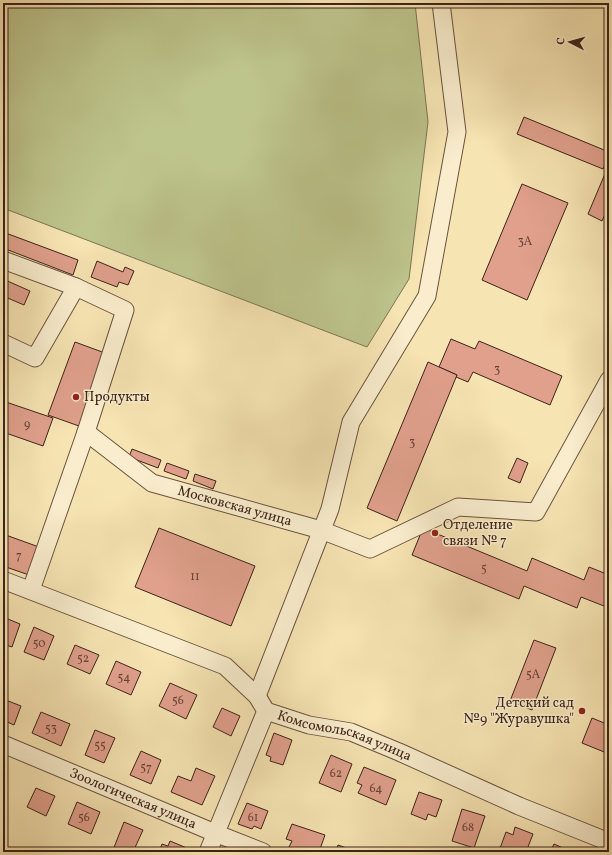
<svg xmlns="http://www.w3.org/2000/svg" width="612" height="855" font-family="Vollkorn,serif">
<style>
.grass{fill:#bdc48c;stroke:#7d7452}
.building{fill:#e0a08c;stroke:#3d2319}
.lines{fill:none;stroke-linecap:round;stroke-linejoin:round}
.minor-casing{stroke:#6b533f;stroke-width:19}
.minor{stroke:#f9edcd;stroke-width:17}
.poi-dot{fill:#8f2418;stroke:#f9edcd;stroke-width:1.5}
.labels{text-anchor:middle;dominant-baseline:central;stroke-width:3;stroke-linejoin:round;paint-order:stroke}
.number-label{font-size:12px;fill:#664236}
.poi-label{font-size:14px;fill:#3d2319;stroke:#f9edcd;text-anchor:start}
.street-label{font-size:14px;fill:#3d2319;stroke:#f9edcd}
</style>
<rect width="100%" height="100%" fill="#f6e4b2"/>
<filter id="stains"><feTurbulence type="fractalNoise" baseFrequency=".005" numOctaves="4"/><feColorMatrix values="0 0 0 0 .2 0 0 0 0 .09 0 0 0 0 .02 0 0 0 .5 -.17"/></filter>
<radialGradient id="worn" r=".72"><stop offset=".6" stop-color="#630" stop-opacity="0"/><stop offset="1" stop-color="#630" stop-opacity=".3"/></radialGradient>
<polygon class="grass" points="3,3 415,3 428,122 409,279 367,347 3,208"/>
<g class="building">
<polygon points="524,117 609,152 609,156 603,169 517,134"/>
<polygon points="607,169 609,170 609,206 602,221 588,214"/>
<polygon points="522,184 568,203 527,300 482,280"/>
<polygon points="3,232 78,260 73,275 3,248"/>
<polygon points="97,261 123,272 125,267 134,271 128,285 119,282 117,287 91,277"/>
<polygon points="3,279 30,291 24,305 3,296"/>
<polygon points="451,339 475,349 479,341 562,376 550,405 473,372 468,382 456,377 457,375 439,367"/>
<polygon points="75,342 105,353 79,426 48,415"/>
<polygon points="428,362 457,375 397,521 367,508"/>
<polygon points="3,401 53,418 43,446 3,432"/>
<polygon points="132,449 161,460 158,468 129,457"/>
<polygon points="517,458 528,463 520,483 508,478"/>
<polygon points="167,463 189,471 186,479 164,471"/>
<polygon points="195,474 216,481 213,489 193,481"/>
<polygon points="159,528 255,566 231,626 135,587"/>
<polygon points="423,528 527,571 532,558 584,580 589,567 609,575 609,608 581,597 577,608 524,586 519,599 412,555"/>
<polygon points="3,534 39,547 29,575 3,566"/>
<polygon points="3,617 20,624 12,647 3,644"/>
<polygon points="34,627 54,636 44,660 24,652"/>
<polygon points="534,640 556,648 532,710 510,701"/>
<polygon points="75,645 99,655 90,674 67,664"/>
<polygon points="116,661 141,672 131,695 106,684"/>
<polygon points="170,683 197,695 186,719 159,706"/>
<polygon points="609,691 609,701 605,700"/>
<polygon points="3,699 21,706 14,725 3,720"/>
<polygon points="222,708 240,716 231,736 213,727"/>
<polygon points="41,712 70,724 61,746 32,733"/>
<polygon points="592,718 609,725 609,754 582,743"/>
<polygon points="95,730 115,738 104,763 85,755"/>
<polygon points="274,733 292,740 283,765 270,761 271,757 266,755"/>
<polygon points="141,751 161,760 151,784 130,775"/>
<polygon points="331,755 352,764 341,792 319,783"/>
<polygon points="364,767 396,780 386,805 358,793 362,785 357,783"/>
<polygon points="196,768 215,776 202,805 171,792 178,776 191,781"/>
<polygon points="36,788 55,796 46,816 27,807"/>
<polygon points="419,792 442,800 436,817 428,814 426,820 411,814"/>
<polygon points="77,802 100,812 91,834 68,824"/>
<polygon points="247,803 268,811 261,829 254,826 252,829 238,824"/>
<polygon points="462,809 485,816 474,848 452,841"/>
<polygon points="124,822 143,830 133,852 117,852 113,850"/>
<polygon points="292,824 325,835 319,852 304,852 289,847 292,841 286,839"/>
<polygon points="515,827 533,834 526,852 503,852 499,851 506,832 513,835"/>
<polygon points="170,841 194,851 194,852 159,852 162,844 168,846"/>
<polygon points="554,844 572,852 550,852"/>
<polygon points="338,845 358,852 335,852"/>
</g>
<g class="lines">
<defs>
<g id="minor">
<polyline points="3,260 76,287"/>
<path id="s1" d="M3,343L35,358L76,287L125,310L86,432L152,483L321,530L370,549L458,507L536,512L609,380"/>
<path id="s2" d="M3,580L225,666L257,696L266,711L309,725L351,732L399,752L519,806L609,842"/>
<polyline points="31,590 86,432"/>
<polyline points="257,696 330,509 351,422 427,296 457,132 441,3"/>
<path id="s3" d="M3,744L215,833L263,852"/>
<polyline points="208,852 266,711"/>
</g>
</defs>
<use href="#minor" class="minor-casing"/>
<use href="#minor" class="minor"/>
</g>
<g class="poi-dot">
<circle cx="76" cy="397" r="4"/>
<circle cx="435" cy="533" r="4"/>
<circle cx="582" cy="711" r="4"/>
</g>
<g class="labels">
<g class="number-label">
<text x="525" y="242">3А</text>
<text x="497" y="370">3</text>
<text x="27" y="425">9</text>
<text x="412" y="443">3</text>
<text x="19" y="556">7</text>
<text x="484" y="569">5</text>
<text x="195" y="577">11</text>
<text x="39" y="644">50</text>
<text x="83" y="659">52</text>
<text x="533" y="675">5А</text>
<text x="124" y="678">54</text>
<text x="178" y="701">56</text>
<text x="51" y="729">53</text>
<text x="100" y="746">55</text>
<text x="146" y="768">57</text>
<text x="336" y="774">62</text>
<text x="376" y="789">64</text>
<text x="84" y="818">56</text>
<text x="253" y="818">61</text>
<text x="468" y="828">68</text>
</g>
<g class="poi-label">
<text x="84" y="397">Продукты</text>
<text x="443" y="525">Отделение<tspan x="443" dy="16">связи № 7</tspan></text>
<text x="574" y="703" text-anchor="end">Детский сад<tspan x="574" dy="16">№9 "Журавушка"</tspan></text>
</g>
<g class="street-label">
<text stroke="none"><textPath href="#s1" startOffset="469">Московская улица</textPath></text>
<text stroke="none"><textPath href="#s2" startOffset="382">Комсомольская улица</textPath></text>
<text stroke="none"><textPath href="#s3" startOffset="141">Зоологическая улица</textPath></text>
</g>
</g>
<rect width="612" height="855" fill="none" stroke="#f6e4b2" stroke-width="16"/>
<rect x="4" y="4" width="604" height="847" fill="none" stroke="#3d2319" stroke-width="2"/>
<rect x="8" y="8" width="596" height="839" fill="none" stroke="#3d2319"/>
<g transform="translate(570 42) rotate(276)" stroke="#f9edcd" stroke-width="3" paint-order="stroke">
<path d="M0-3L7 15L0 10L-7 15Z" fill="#3d2319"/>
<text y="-6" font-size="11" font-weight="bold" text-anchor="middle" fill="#3d2319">С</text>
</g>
<rect width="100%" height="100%" filter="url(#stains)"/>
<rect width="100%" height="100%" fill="url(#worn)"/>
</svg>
